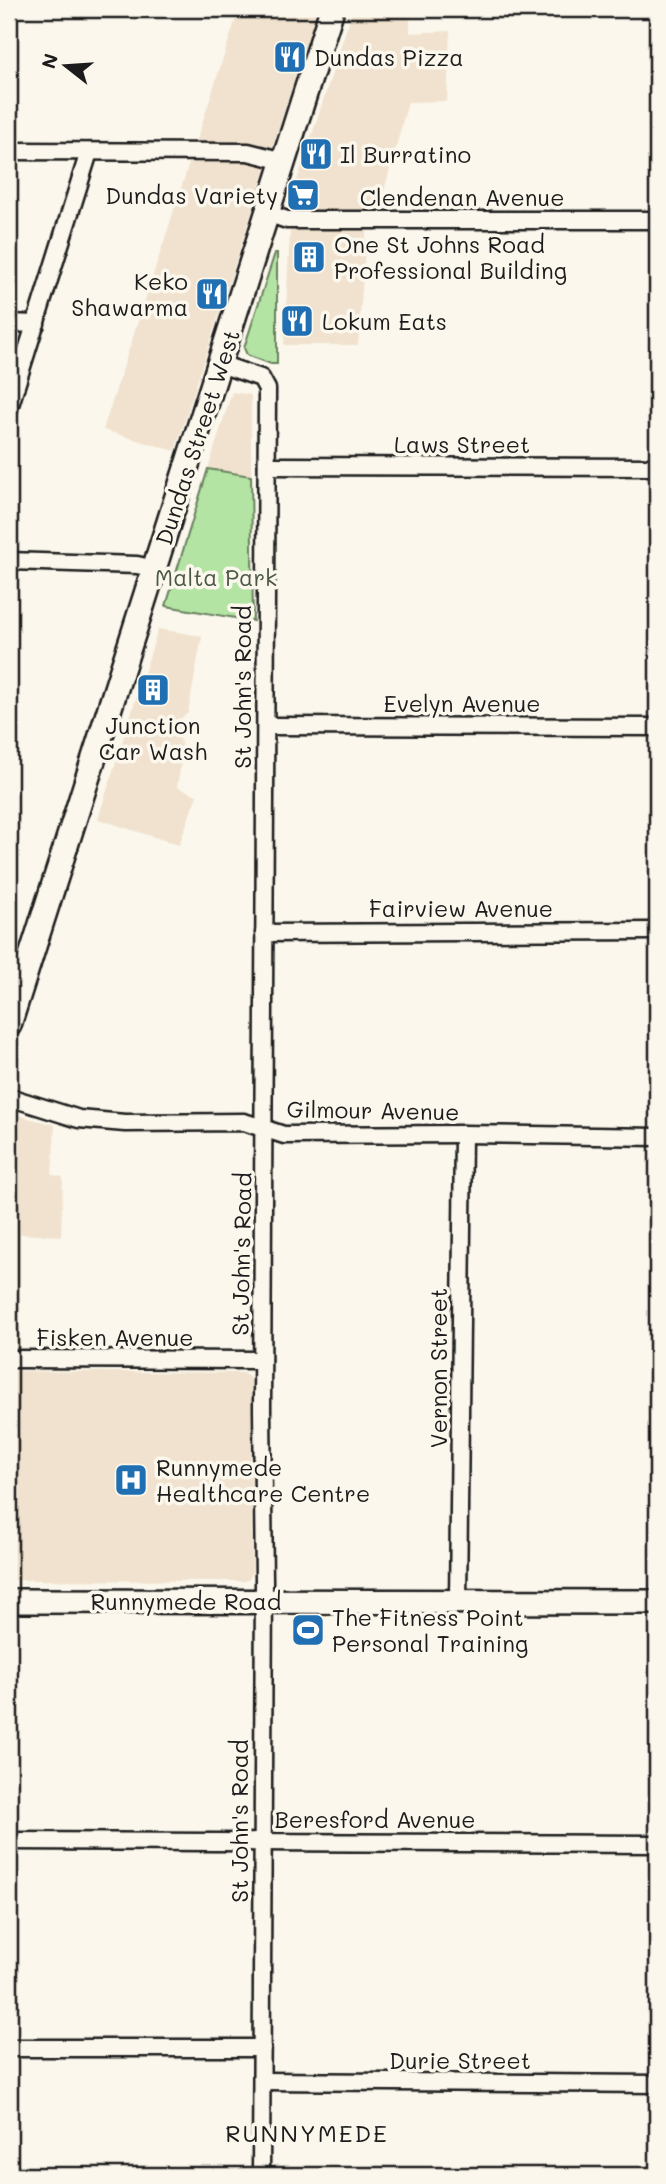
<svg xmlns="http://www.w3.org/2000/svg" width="666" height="2184" font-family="Mali,sans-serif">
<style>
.built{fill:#f0e2ce}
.green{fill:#b4e4a3;stroke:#688060;stroke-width:2}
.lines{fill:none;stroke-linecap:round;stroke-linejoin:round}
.street-casing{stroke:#1c1c1c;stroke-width:21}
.secondary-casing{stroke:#1c1c1c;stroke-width:28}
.street{stroke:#fbf7ec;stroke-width:16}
.secondary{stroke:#fbf7ec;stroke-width:23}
.labels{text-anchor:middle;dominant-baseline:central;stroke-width:7;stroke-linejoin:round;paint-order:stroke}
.poi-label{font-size:23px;fill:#1c1c1c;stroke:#fbf7ec;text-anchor:start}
.street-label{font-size:23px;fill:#1c1c1c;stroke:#fbf7ec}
.park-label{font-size:23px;fill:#4a5844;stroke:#fbf7ec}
.neighbourhood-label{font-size:24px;letter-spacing:2px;fill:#1c1c1c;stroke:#fbf7ec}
</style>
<rect width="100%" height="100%" fill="#fbf7ec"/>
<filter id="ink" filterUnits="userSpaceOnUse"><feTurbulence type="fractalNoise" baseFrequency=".0143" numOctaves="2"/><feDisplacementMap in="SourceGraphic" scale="14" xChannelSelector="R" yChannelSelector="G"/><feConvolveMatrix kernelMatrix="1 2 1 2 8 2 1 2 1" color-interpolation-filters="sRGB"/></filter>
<g filter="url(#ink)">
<g class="built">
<polygon points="239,9 317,9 175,451 103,430"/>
<polygon points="353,9 410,9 410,33 450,31 447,101 408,102 381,202 381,210 366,234 358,345 284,345 292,196"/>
<polygon points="232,392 251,395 251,476 208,469"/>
<polygon points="158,629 202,636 188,713 180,719 180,739 183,751 177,787 197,795 179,845 98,819"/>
<polygon points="9,1113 55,1125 52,1175 63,1177 61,1236 20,1234 20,1350 9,1350"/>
<polygon points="9,1368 9,1371 243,1373 251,1379 252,1573 249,1579 245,1581 9,1580"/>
</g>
<g class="green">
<polygon points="275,253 277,253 277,364 271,364 247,355 244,348"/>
<polygon points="208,469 251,476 253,621 166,606"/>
</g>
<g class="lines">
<defs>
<g id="street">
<polyline points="9,151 248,152 284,161"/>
<polyline points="267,213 287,220 657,220"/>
<polyline points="9,323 36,324"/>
<polyline points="220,364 261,378 267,389 262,1410 264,1582 261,2175"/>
<polyline points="9,408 89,152"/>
<polyline points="267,466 657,467"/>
<polyline points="9,561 137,565 155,569"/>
<polyline points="266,726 657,727"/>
<polyline points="264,933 657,931"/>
<polyline points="9,1097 79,1119 125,1123 244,1122 284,1135 463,1134 657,1137"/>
<polyline points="9,1359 262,1360"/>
<polyline points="458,1602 463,1134"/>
<polyline points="9,1841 657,1844"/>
<polyline points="9,2048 262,2048"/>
<polyline points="262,2081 657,2084"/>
</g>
<g id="secondary">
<polyline points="9,1025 332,9"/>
<polyline points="9,1601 657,1602"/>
</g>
</defs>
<use href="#street" class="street-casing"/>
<use href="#secondary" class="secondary-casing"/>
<use href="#street" class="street"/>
<use href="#secondary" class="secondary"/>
</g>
</g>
<defs>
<symbol id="restaurant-square" viewBox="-11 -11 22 22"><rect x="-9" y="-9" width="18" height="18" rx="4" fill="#1f6fb2" stroke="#fbf7ec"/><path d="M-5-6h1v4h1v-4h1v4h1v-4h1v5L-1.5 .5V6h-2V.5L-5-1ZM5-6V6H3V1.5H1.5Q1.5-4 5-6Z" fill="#fff"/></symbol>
<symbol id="supermarket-square" viewBox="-11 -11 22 22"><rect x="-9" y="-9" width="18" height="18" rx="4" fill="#1f6fb2" stroke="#fbf7ec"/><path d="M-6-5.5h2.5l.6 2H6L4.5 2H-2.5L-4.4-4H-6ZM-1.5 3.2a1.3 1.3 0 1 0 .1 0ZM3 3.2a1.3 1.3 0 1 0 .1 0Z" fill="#fff"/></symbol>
<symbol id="building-square" viewBox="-11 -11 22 22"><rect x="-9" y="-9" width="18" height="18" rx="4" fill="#1f6fb2" stroke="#fbf7ec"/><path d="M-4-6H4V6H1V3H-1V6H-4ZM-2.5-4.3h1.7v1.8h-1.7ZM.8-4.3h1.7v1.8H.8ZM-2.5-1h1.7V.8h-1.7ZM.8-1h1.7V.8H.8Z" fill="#fff"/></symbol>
<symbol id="hospital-square" viewBox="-11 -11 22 22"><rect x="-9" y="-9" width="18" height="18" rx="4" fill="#1f6fb2" stroke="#fbf7ec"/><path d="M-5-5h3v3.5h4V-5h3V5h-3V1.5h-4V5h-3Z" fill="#fff"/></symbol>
<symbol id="stadium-square" viewBox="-11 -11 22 22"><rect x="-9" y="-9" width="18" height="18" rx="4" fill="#1f6fb2" stroke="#fbf7ec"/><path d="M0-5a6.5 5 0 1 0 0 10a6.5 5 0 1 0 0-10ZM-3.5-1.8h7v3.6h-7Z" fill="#fff"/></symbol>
</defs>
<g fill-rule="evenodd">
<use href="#restaurant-square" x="271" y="38" width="38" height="38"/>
<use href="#restaurant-square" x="297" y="135" width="38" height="38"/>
<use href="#supermarket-square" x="284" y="176" width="38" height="38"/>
<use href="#building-square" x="290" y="238" width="38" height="38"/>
<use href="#restaurant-square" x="193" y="275" width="38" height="38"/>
<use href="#restaurant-square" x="278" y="302" width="38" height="38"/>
<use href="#building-square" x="134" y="671" width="38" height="38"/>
<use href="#hospital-square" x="112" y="1461" width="38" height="38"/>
<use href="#stadium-square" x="289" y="1611" width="38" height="38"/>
</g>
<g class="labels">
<g class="poi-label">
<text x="314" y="57">Dundas Pizza</text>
<text x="340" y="154">Il Burratino</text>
<text x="278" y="195" text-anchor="end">Dundas Variety</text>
<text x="334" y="244">One St Johns Road<tspan x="334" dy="26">Professional Building</tspan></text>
<text x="188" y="281" text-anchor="end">Keko<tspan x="188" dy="26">Shawarma</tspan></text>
<text x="322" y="321">Lokum Eats</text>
<text x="153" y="725" text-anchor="middle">Junction<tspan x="153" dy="26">Car Wash</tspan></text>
<text x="156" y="1467">Runnymede<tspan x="156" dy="26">Healthcare Centre</tspan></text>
<text x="332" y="1617">The Fitness Point<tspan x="332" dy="26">Personal Training</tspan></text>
</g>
<g class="street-label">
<text x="462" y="197">Clendenan Avenue</text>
<text transform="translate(197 437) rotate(-72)">Dundas Street West</text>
<text x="462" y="444">Laws Street</text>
<text transform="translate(242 687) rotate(-90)">St John's Road</text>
<text x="462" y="703">Evelyn Avenue</text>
<text x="461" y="908">Fairview Avenue</text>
<text transform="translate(373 1110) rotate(1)">Gilmour Avenue</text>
<text transform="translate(241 1254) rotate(-89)">St John's Road</text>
<text x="115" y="1337">Fisken Avenue</text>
<text transform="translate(438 1368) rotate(-90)">Vernon Street</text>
<text x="186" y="1601">Runnymede Road</text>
<text x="375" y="1819">Beresford Avenue</text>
<text transform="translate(239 1821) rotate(-90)">St John's Road</text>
<text x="460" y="2060">Durie Street</text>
</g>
<g class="park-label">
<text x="216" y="577">Malta Park</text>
</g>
<g class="neighbourhood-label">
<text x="307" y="2132">RUNNYMEDE</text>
</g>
</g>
<rect width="666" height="2184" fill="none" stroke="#fbf7ec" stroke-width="35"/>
<rect x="18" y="18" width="631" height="2149" fill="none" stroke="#1c1c1c" stroke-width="2.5" filter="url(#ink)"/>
<g transform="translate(66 66) rotate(287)" stroke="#fbf7ec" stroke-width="5" paint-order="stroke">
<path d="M0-5L12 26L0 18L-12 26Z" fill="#1c1c1c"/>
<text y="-10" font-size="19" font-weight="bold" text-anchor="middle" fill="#1c1c1c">N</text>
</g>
</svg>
